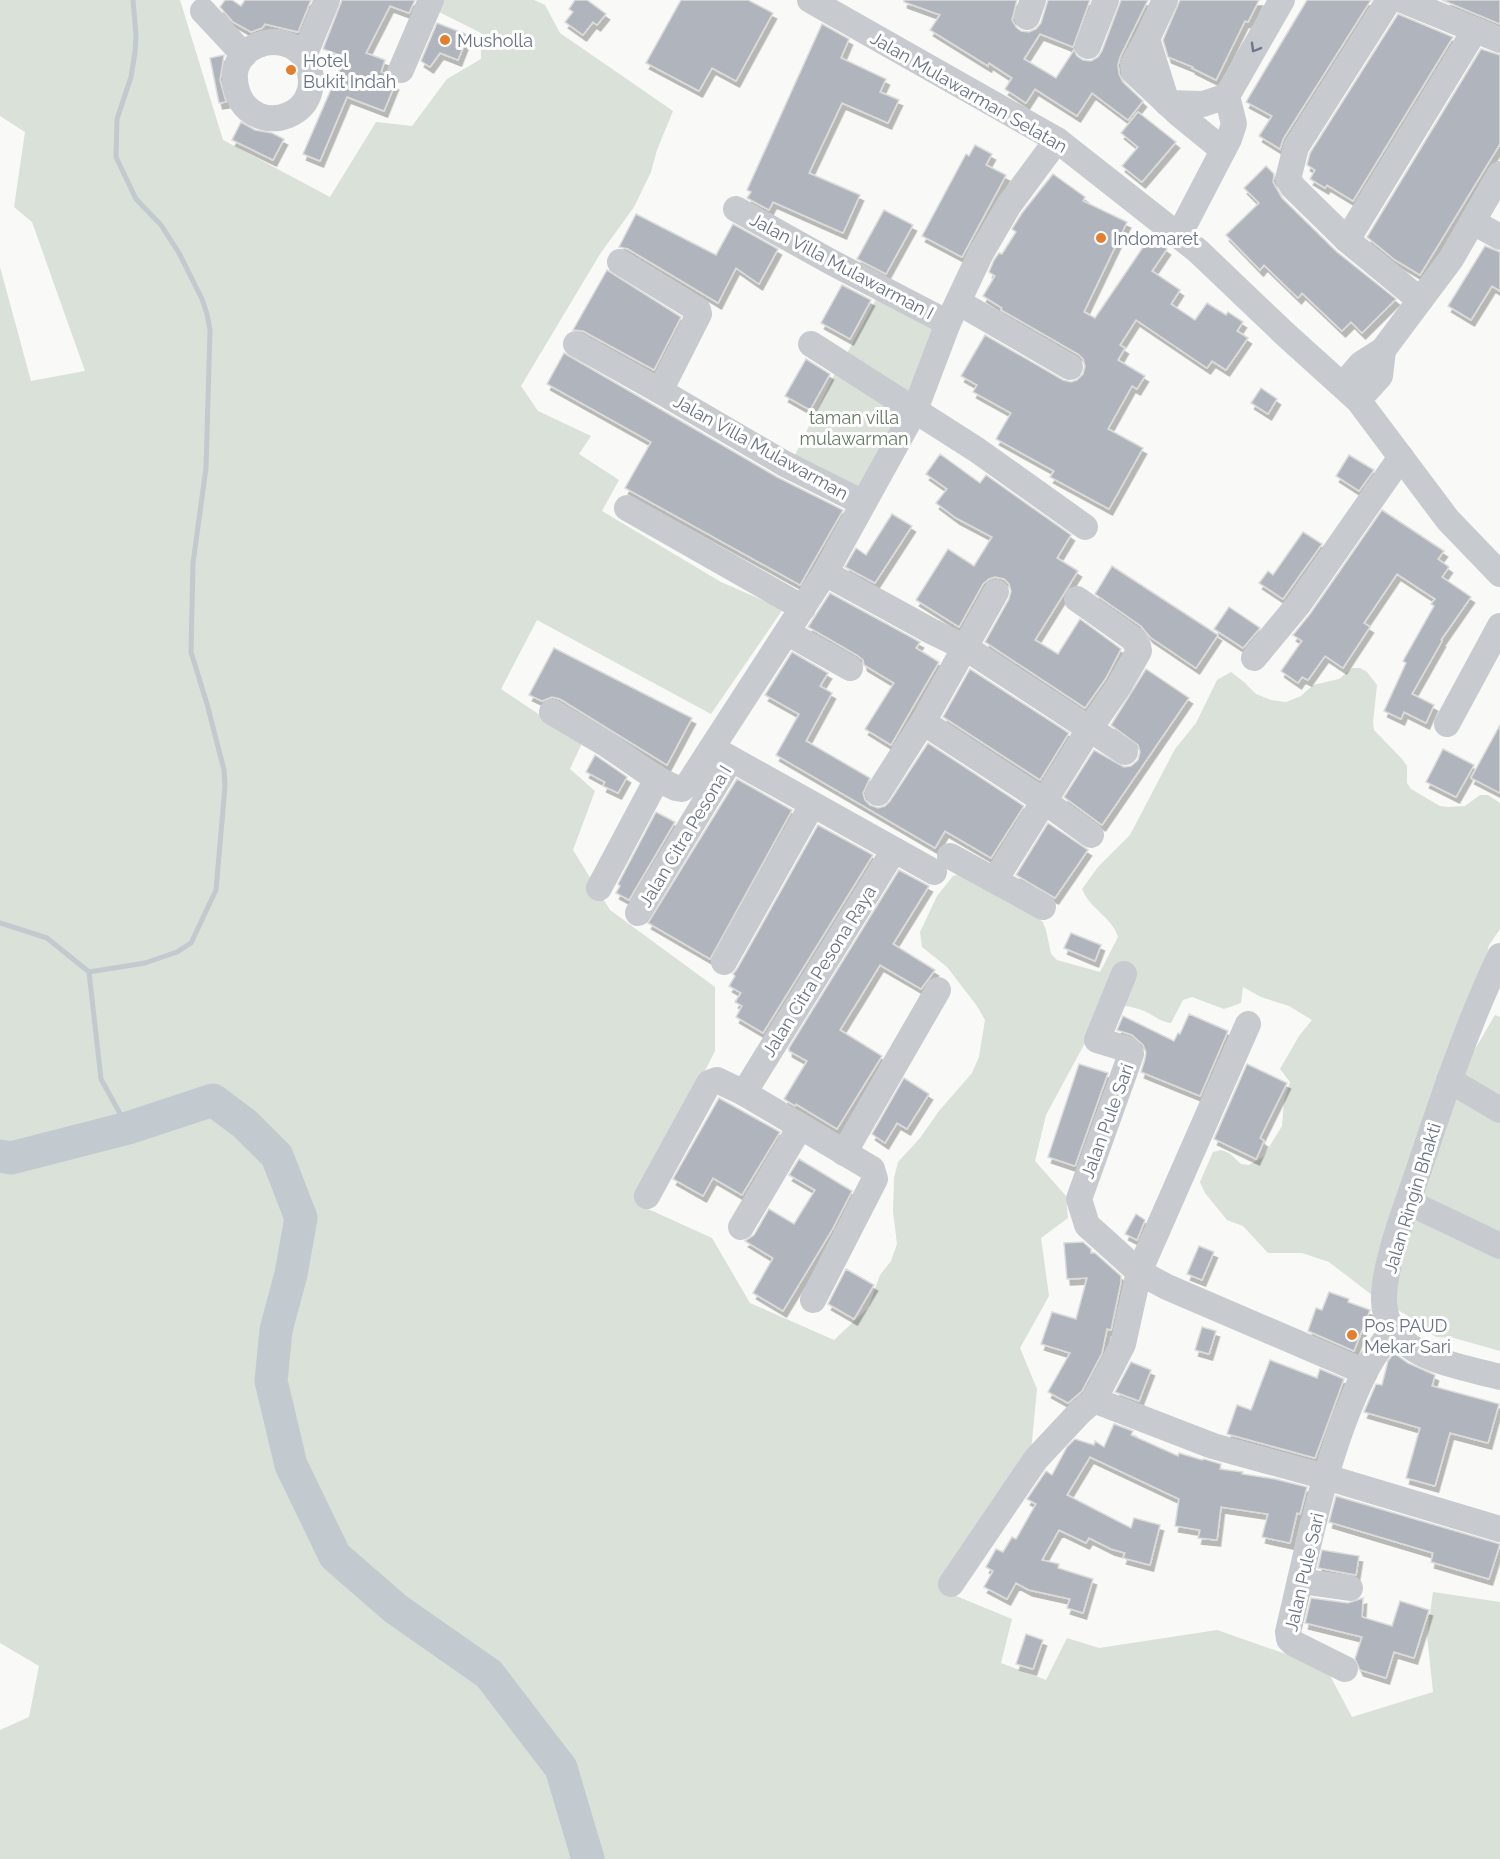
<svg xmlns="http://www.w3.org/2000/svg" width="1500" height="1859" font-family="Raleway,sans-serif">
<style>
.green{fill:#d9e1d8}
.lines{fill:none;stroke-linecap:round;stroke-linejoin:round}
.stream{stroke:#c2c9cf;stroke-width:5}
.river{stroke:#c2c9cf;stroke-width:33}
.building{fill:#b0b5bd;stroke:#dbdbd9;stroke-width:1.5;filter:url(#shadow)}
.minor{stroke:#c7cace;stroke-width:26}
.oneway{stroke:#6d778c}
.poi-dot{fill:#e47e2c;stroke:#fff;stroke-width:2}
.labels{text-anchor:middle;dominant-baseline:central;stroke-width:6;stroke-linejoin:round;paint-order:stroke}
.poi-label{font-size:18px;fill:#687388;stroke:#fff;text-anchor:start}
.street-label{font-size:18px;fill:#687388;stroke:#fff}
.park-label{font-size:18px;fill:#637a63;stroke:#fff}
</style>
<defs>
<filter id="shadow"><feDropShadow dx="3.5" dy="6" stdDeviation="0" flood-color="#0004"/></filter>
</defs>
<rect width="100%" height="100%" fill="#f9f9f7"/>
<g class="green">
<path d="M0,0H180L223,140L330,197L376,122L412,126L447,79L481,59V33L437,11L442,0H534L545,5L560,33L673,111L657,150L651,172L634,207L600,254L521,386L538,411L591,436L579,454L619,480L602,511L721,582L783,609L711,714L537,620L501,689L582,743L570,769L595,791L573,850L610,910L715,987V1051L637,1204L712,1238L750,1303L834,1340L868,1308L880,1275L891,1261L897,1244L893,1211L894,1178L898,1162L920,1138L939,1111L972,1073L979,1057L985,1020L977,1006L947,967L922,947L920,932L937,896L953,876L961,874L1036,917L1043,922L1046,930L1051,954L1057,960L1100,972L1118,937C1112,917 1090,909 1082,889L1098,867L1130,835L1175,749L1196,723L1217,680L1231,672L1244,682L1256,694L1271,700L1286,702L1301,696L1313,685L1339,679L1352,668H1360L1367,672L1377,685L1373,722L1374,730L1402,759L1407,766V783L1411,789L1440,806L1448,807L1465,806L1480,795H1488L1500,803V929L1489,945L1460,1075L1495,1015L1500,1017V1351L1454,1338L1436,1337L1421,1327L1415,1320L1372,1295L1329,1262L1302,1253H1268L1243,1226L1227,1220L1205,1193L1200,1182L1213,1152L1221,1150L1229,1153L1241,1164L1249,1165L1263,1157L1282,1126L1284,1101L1290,1082L1280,1069L1299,1036L1312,1020L1289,1006L1261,997L1243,987L1241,1003L1224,1009L1192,997L1183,1000L1171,1023C1160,1022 1154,1015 1144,1011C1132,1006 1119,1005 1106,1004L1046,1115L1035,1161L1066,1196L1068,1218L1041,1238L1049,1296L1020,1348L1037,1389L1031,1451L939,1589L1012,1619L1001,1663L1046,1680L1067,1638L1099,1648L1217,1630L1326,1668L1352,1717L1433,1692L1427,1635L1433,1592L1500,1602V1859H0V1730L29,1717L39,1666L0,1643V267L31,381L85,371L32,222L14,207L25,132L0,116Z"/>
<polygon points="881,290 945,316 913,405 843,361"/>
<polygon points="838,367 910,411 861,499 791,463"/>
</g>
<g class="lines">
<g class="stream">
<polyline points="0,923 47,938 89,972 101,1079 128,1128"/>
<polyline points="89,972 145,963 177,952 191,943 216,890 225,786 224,770 207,704 191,652 193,563 206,468 210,330 207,314 202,299 179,253 161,225 136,199 116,157 117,119 131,77 135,52 136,35 133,0"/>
</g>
<polyline class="river" points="0,1156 11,1158 128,1128 213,1100 245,1124 277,1156 301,1218 291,1274 276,1330 271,1381 291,1465 335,1556 396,1609 489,1674 561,1768 588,1859"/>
</g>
<g class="building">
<polygon points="225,0 232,0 241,6 245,0 311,0 298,32 265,24 262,28 251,32 233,22 220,7"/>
<polygon points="342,0 415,0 409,13 390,6 366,53 385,60 381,72 387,74 389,79 395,84 384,111 347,97 320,161 303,154 345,57 323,49"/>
<polygon points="575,0 587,0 606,14 597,25 593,22 583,35 565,22 573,12 569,9"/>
<polygon points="681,0 748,0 773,13 736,81 712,68 699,91 646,63"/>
<polygon points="904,0 1017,0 1012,20 1016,27 1021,31 1029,32 1036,29 1041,23 1048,0 1090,0 1073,47 1040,34 1024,59 1056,78 1074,50 1077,56 1083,60 1091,61 1098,57 1102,51 1121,0 1148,0 1120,57 1118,65 1119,74 1123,82 1143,101 1128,120 1092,93 1077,116 1035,89 1026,103 1005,89 1012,78 989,63 988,66 930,30 940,15 904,2"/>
<polygon points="1180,0 1259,0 1248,22 1245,21 1216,80 1192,68 1193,67 1168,57 1163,40"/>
<polygon points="1307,0 1371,0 1283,139 1280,149 1259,136 1272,116 1246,102"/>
<polygon points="1442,0 1500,0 1500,24"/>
<polygon points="1398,14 1453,37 1353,201 1327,185 1325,188 1310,179 1315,170 1307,165 1310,153"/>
<polygon points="437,23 468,35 458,60 440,53 430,67 421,61"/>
<polygon points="822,24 849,39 841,58 886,79 880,92 899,100 888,123 842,103 809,173 860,195 843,233 773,202 769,210 747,198 751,192 747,190"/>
<polygon points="1481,49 1500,55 1500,144 1420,275 1395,260 1367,237"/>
<polygon points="224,55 220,80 226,102 219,103 210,58"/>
<polygon points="1138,112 1176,142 1142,182 1122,166 1138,147 1121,133"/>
<polygon points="241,122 255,130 272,133 284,139 273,160 232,140"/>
<polygon points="975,145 992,154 986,165 1006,175 962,257 922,236 966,154 969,156"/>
<polygon points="1266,166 1274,174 1273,182 1282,198 1337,252 1396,299 1362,333 1351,322 1342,331 1302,293 1298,298 1264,265 1260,270 1226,235 1259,203 1244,188"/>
<polygon points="1053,174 1085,197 1083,201 1127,222 1084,312 1095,318 1150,237 1167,249 1152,271 1180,290 1171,304 1195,320 1207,303 1226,315 1228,312 1243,322 1237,331 1248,338 1226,370 1212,361 1207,368 1136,320 1120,345 1125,348 1118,360 1145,376 1137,389 1132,386 1108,429 1143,448 1109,509 1050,477 1054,471 996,439 1011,413 973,392 977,385 961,376 985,335 1063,380 1071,382 1077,380 1083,374 1085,366 1083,359 1078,354 1001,310 1002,308 983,296 995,276 989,272 994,260 999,253 1002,254 1016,232 1012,229 1022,213"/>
<polygon points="884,210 913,225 886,274 857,259"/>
<polygon points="636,214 716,255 733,224 778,249 759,284 736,268 718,303 628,249 619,247"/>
<polygon points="1485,246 1500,252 1500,291 1492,286 1471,320 1448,306"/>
<polygon points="607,270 681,317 654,370 583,331 573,330"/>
<polygon points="842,285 871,300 850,339 821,323"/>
<polygon points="564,353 777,477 843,510 800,585 625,488 651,442 547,384"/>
<polygon points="806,359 830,374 810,410 785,396"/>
<polygon points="1261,388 1277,399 1268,414 1251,403"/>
<polygon points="940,454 980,483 986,475 1071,535 1057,558 1078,571 1035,640 1058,654 1080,619 1121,649 1106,678 1085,708 985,642 1009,599 1011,591 1009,584 1004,579 995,577 989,579 983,584 959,627 916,600 948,549 974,566 992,537 956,518 936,503 947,489 926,474"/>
<polygon points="1349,455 1374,470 1359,491 1336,476"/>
<polygon points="1382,510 1444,551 1438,559 1449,567 1442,577 1471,597 1441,640 1442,641 1412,694 1434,705 1426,723 1404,712 1401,719 1384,711 1406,663 1403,661 1434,606 1431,604 1435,599 1397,574 1364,623 1370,627 1343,668 1325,656 1308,680 1302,677 1298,683 1281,671 1302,641 1293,635 1310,614"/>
<polygon points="892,514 912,526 875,583 845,567 856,548 866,555"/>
<polygon points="1303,532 1322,544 1283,599 1259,583 1268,571 1273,575"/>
<polygon points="1112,566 1218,635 1196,668 1150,637 1141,626 1095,594"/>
<polygon points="830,593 920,642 916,648 939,662 891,745 865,729 894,683 864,665 863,660 857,655 808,627"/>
<polygon points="1229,607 1260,628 1243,648 1214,629"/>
<polygon points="554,648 692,718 667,765 560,699 552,697 542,701 529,695"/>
<polygon points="792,652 828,673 820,686 832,693 806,741 870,778 863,793 865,800 870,805 878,808 885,806 890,801 928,743 1024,806 991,858 945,831 935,848 776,755 799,714 765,695"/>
<polygon points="970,669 1069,733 1040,780 943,717"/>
<polygon points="1146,669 1189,698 1102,825 1064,797 1094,750 1124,767 1131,766 1138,760 1140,752 1138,745 1111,725"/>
<polygon points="1500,725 1500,793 1471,778"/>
<polygon points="1443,749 1474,765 1456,797 1426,782"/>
<polygon points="595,755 627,777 618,793 603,786 605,782 586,772"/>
<polygon points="737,779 792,810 710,959 648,923"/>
<polygon points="656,812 675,822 629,900 616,893 620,886 618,884"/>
<polygon points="1048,823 1088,850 1055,898 1016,875"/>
<polygon points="818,825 873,855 763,1033 736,1017 742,1006 735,1002 741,993 729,986 735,976 733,974 737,969"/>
<polygon points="899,870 929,886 893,944 935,970 921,989 880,965 858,1001 840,1030 882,1056 837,1129 796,1104 795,1106 784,1099 807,1061 789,1051 789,1048"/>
<polygon points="1071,933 1101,945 1095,961 1064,948"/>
<polygon points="1189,1014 1228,1031 1200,1096 1141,1072 1145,1059 1146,1052 1143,1045 1132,1035 1117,1030 1123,1016 1174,1041 1178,1033 1180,1034"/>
<polygon points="1079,1064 1108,1073 1075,1166 1048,1157"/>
<polygon points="1247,1064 1287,1083 1260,1138 1264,1141 1256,1159 1214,1139"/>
<polygon points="904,1078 929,1094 907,1129 897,1123 885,1143 872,1134"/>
<polygon points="719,1098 780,1132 742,1195 713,1178 703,1196 673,1179"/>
<polygon points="799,1159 852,1191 832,1230 783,1311 753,1293 773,1258 745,1241 754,1235 769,1209 794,1224 815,1190 789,1175"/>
<polygon points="1136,1214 1145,1220 1137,1240 1125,1234"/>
<polygon points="1083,1242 1091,1249 1091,1253 1095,1253 1121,1276 1121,1282 1111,1330 1107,1329 1102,1353 1082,1391 1068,1403 1048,1392 1070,1353 1041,1344 1052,1312 1076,1319 1087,1278 1067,1279 1064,1243"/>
<polygon points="1199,1246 1214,1252 1202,1280 1187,1274"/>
<polygon points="846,1269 874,1285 854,1319 828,1304"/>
<polygon points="1329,1292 1349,1299 1348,1302 1370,1310 1354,1351 1308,1331 1316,1308 1322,1310"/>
<polygon points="1202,1327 1216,1331 1209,1354 1195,1350"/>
<polygon points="1394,1353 1408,1363 1435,1375 1432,1386 1499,1404 1488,1443 1450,1433 1435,1486 1406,1478 1420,1428 1364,1412 1376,1384 1382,1385 1388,1361"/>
<polygon points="1270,1360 1317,1378 1320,1369 1344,1379 1315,1458 1227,1434 1237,1405 1251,1410"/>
<polygon points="1131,1362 1151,1370 1139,1401 1115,1392"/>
<polygon points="1114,1424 1133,1431 1131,1435 1178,1456 1179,1453 1202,1460 1204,1459 1221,1464 1220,1469 1243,1472 1242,1474 1275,1479 1307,1487 1300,1514 1297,1513 1290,1543 1262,1537 1268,1514 1221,1507 1217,1540 1198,1538 1200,1530 1175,1526 1179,1499 1090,1457 1067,1495 1131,1528 1134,1518 1160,1525 1150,1565 1123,1558 1125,1553 1111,1549 1089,1538 1086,1543 1059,1530 1042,1560 1059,1564 1058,1568 1093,1579 1083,1613 1067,1608 1070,1599 1029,1590 1016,1583 1007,1599 984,1587 993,1571 986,1567 996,1549 1003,1552 1012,1537 1016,1539 1036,1504 1027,1499 1046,1471 1052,1475 1067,1447 1075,1439 1094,1445 1095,1441 1104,1447"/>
<polygon points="1336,1496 1500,1544 1489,1579 1431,1562 1433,1553 1329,1522"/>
<polygon points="1322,1550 1359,1556 1356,1575 1318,1568"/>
<polygon points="1311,1598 1348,1603 1363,1598 1362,1617 1392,1626 1400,1601 1429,1610 1414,1658 1394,1652 1386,1678 1360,1670 1355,1659 1362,1637 1305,1623"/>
<polygon points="1026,1634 1043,1640 1033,1669 1016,1664"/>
</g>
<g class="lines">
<g class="minor">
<polyline points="810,0 1057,140 1198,251 1285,334 1358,400 1448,520 1500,574"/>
<polyline points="1165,0 1147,39 1167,103"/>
<polyline points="1389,0 1296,147 1288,179 1293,187 1347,240 1420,300"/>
<polyline points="1402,0 1500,40"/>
<polyline points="203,11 244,55"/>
<polyline points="1027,17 1033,0"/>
<polyline points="1147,39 1133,64 1134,72 1180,115 1223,150"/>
<polyline points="1088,46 1106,0"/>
<path d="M304,56C300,52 295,47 289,45C269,37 243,46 236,68C234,75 235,84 237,91C253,142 335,116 304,56L327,0"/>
<polyline points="401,70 431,0"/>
<polyline points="1167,103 1203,104 1227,96 1282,0"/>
<polyline points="736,209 831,262 948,323"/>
<polyline points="1473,222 1500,237"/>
<polyline points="1179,235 1229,139 1234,124 1227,96"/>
<polyline points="1347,240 1475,30"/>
<polyline points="620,262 698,310 699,314 660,391"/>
<polyline points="958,302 1070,367"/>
<polyline points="576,344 660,391 785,464 863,503"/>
<polyline points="811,344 977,450 1085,527"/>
<polyline points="1343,385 1361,364 1383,350 1451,259 1500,174"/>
<polyline points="1358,400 1380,376 1383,350"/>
<polyline points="627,508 803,608"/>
<polyline points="825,573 931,631 966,648 1125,752"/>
<polyline points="788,633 850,668"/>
<polyline points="1254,658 1298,605 1401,457"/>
<polyline points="552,712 606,744 657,779"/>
<polyline points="923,722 1044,801 1091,835"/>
<polyline points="1447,724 1500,626"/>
<polyline points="712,748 934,872"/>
<polyline points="878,793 923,722 996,592"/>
<polyline points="950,856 1043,907"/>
<polyline points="995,880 1090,728 1119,686 1139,651 1138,646 1132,638 1077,599"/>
<polyline points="599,888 657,779 676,788 682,789 689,783 825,573 915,410 948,323 981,253 1009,205 1057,140"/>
<polyline points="638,913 731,759"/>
<path d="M1500,956C1466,1028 1441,1103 1416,1178C1405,1210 1383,1267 1384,1301C1384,1311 1388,1323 1394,1331C1417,1362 1464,1367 1500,1377"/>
<polyline points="724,962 812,805"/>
<polyline points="1124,974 1097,1040 1127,1049 1131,1054 1079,1199 1087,1225 1139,1272 1167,1287 1365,1372"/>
<polyline points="1449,1080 1500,1110"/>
<polyline points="844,1153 938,990"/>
<polyline points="647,1196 709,1083 717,1080 744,1093"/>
<polyline points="1408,1202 1500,1246"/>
<polyline points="741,1227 800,1127"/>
<polyline points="813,1300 875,1179 872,1169 744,1093 894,850"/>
<polyline points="1094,1400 1123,1344 1139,1272 1248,1024"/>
<polyline points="1300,1581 1350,1588"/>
<polyline points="951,1584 1036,1459 1079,1413 1094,1400 1213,1446 1326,1477 1500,1529"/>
<path d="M1345,1669L1293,1643L1289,1639L1288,1632C1309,1545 1325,1453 1365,1372C1372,1357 1383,1343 1393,1330"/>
</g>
</g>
<defs><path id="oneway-chevron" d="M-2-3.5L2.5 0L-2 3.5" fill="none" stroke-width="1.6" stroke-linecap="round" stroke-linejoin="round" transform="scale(1.5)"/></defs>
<use class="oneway" href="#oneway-chevron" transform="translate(1255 48) rotate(120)"/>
<g class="poi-dot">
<circle cx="445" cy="40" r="6"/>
<circle cx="291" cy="70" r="6"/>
<circle cx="1101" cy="238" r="6"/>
<circle cx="1352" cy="1335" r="6"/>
</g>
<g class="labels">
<g class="poi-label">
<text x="457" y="40">Musholla</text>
<text x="303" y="60">Hotel<tspan x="303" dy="21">Bukit Indah</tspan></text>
<text x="1113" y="238">Indomaret</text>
<text x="1364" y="1325">Pos PAUD<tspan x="1364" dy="21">Mekar Sari</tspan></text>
</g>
<g class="street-label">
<text transform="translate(969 92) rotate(30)">Jalan Mulawarman Selatan</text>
<text transform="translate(842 266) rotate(28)">Jalan Villa Mulawarman I</text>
<text transform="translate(761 447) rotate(29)">Jalan Villa Mulawarman</text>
<text transform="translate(685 836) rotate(-59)">Jalan Citra Pesona I</text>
<text transform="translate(819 971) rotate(-58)">Jalan Citra Pesona Raya</text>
<text transform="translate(1107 1121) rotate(-70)">Jalan Pule Sari</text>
<text transform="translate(1412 1198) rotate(-73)">Jalan Ringin Bhakti</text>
<text transform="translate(1304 1572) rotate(-77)">Jalan Pule Sari</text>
</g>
<g class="park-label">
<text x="854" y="417">taman villa<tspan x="854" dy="21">mulawarman</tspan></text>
</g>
</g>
</svg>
